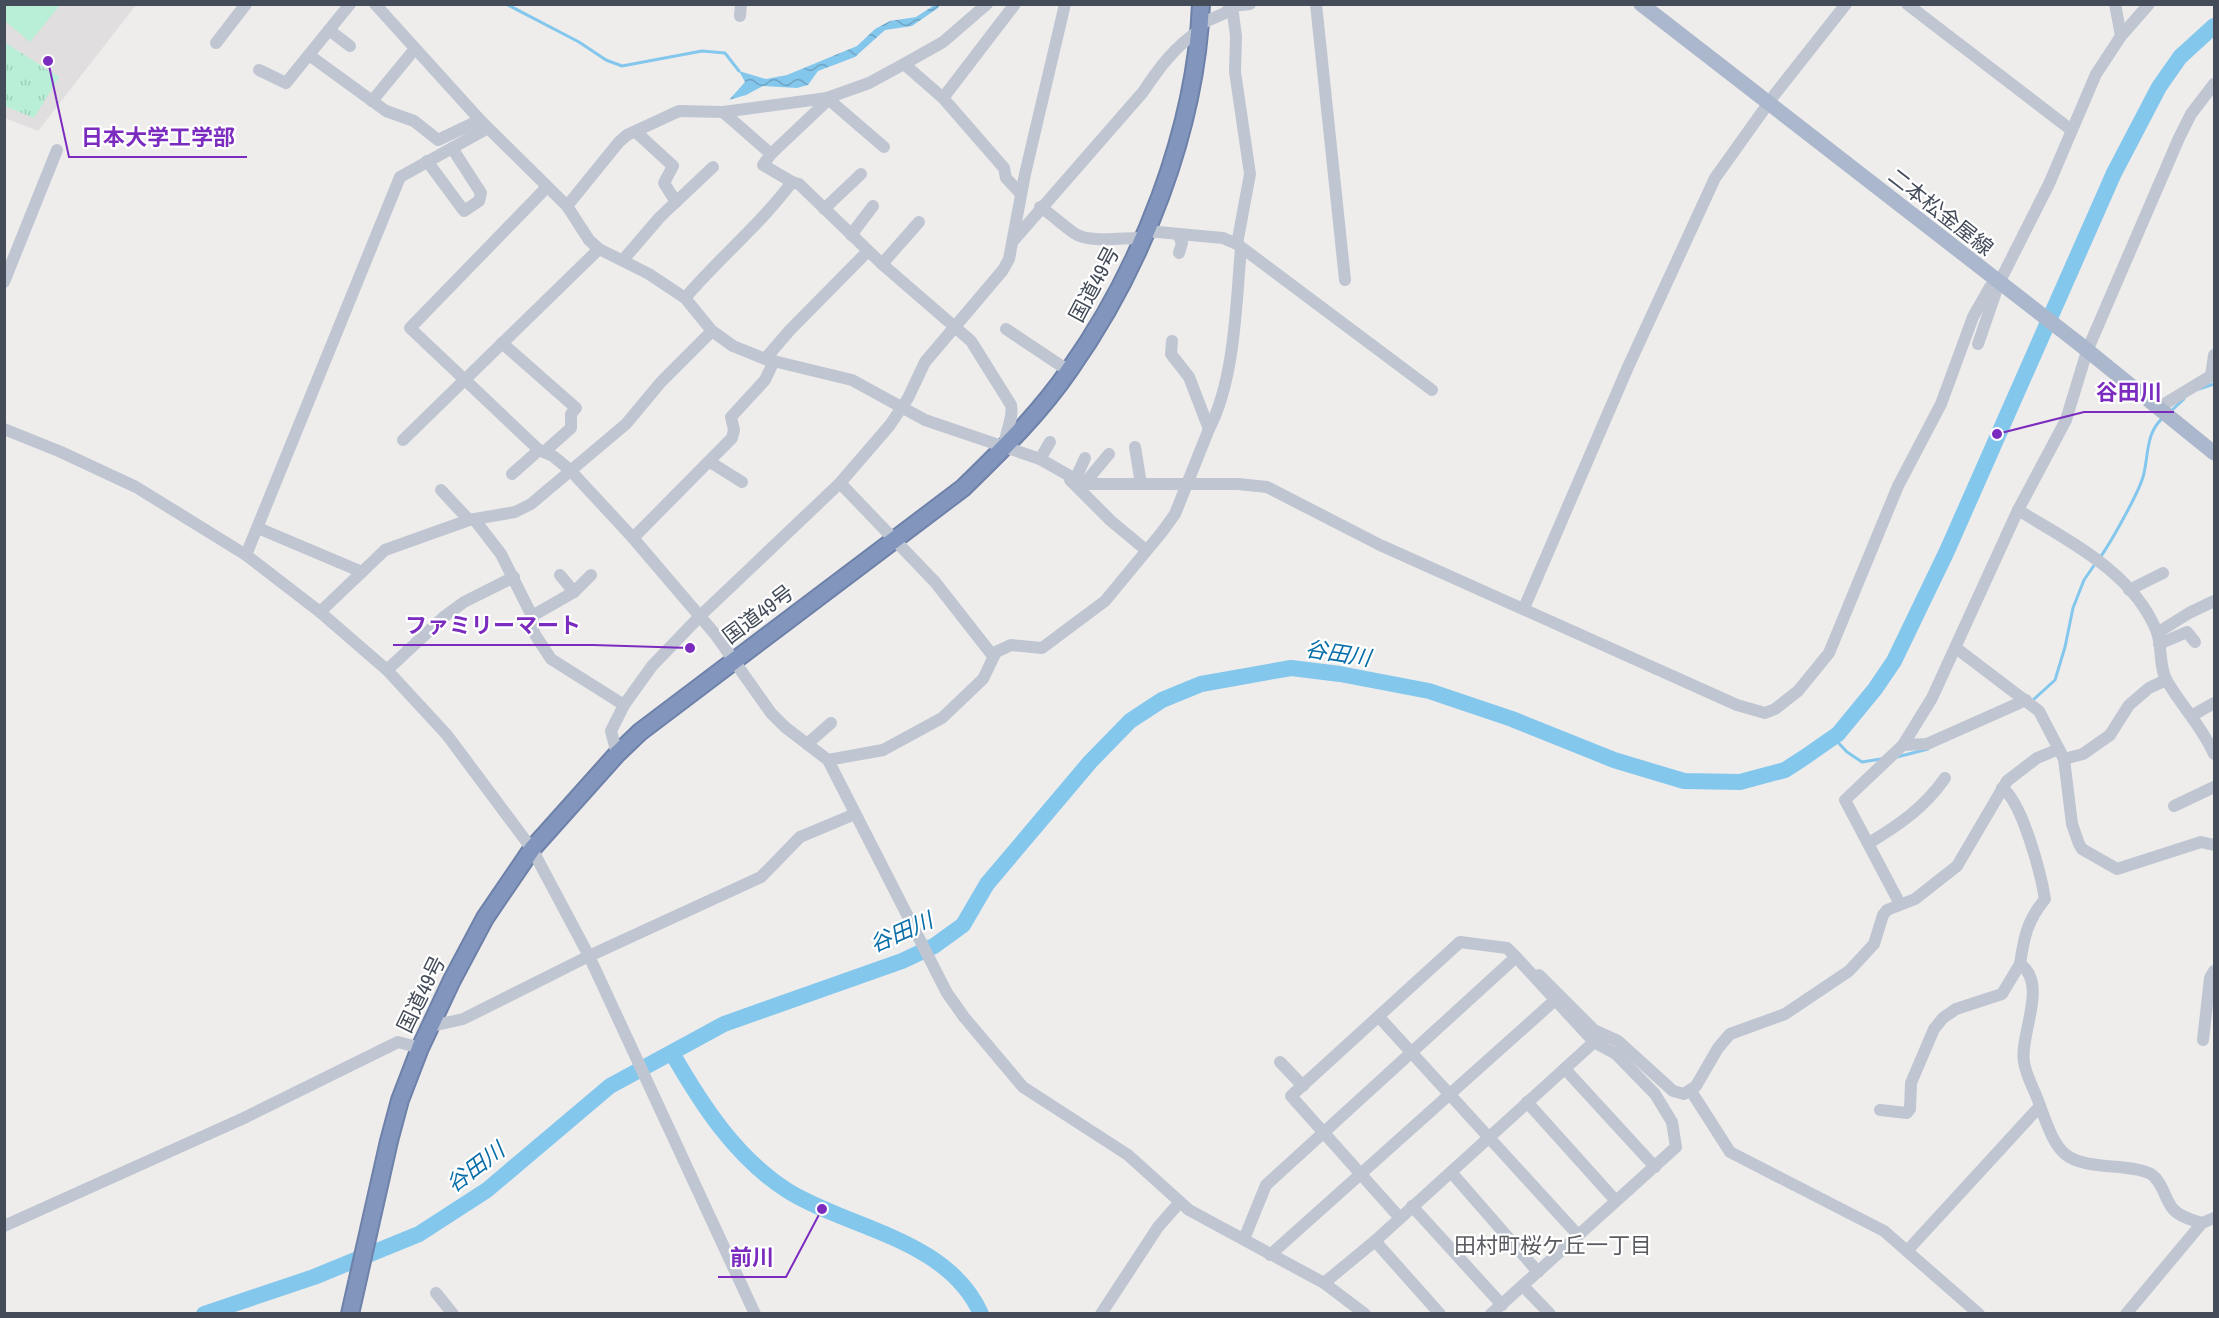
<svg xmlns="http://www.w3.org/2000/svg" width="2219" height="1318" font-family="'Archivo Narrow','Noto Sans JP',sans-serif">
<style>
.education{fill:#e0dede}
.grass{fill:url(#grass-tufts)}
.pitch{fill:#b8efd6}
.water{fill:url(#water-waves)}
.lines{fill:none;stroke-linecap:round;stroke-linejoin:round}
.stream{stroke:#84c7ed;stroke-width:3}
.river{stroke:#84c7ed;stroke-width:16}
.highway-casing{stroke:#6e81a9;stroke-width:20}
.minor{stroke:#bfc6d2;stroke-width:12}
.major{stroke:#abb7cc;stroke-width:15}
.highway{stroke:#8296bd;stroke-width:16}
.labels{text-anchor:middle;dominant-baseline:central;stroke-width:4.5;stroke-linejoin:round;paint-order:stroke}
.street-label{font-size:21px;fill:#444c5a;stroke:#fff}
.water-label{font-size:22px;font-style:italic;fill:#096ea8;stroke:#fff}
.neighbourhood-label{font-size:22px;fill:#595b61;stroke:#fff}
.leader{fill:none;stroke:#7b2cbf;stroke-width:2}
.callout-dot{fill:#7b2cbf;stroke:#fff;stroke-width:2}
.callout-label{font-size:22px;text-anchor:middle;font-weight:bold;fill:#7b2cbf;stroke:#fff;stroke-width:4.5;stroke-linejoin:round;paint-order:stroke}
</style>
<defs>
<pattern id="grass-tufts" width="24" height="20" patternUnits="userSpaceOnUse" patternTransform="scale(1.5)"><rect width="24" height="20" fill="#b8efd6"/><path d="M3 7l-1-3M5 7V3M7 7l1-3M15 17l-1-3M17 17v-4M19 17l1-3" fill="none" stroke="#9fcfba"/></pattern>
<pattern id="water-waves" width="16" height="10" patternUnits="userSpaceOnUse" patternTransform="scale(1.5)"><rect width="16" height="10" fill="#84c7ed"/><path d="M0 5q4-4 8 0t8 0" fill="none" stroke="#6ea4c3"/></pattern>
</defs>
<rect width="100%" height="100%" fill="#efedec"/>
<polygon class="education" points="4,5 136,5 38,131 5,118"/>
<polygon class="grass" points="4,42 59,77 34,118 5,106"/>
<polygon class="pitch" points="4,5 5,4 60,5 30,42 5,21"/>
<polygon class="water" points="936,4 940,5 938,8 912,26 885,30 855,57 818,71 808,85 797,88 763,86 746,95 729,100 745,82 739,71 766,79 787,75 857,46 875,29 890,21 916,17"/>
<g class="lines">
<g class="stream">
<polyline points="506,4 579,42 606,60 622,66 702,51 725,53 739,71"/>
<polyline points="2199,389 2214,384"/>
<polyline points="2171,411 2184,399"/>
<path d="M2099,559C2110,544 2138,494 2143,477C2149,456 2145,432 2164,417"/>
<polyline points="2032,701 2055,680 2065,647 2073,608 2084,580 2095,564"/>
<polyline points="1833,737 1847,752 1862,762 1881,759"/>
<polyline points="1897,757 1928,749"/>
</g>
<g class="river">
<path d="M672,1053C702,1105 736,1158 788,1191C850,1229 948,1239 981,1314"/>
<polyline points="204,1314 314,1277 419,1234 487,1190 610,1086 724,1024 902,961 934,946 963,925 987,884 1090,762 1130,721 1162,700 1201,684 1291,668 1340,674 1429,691 1512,719 1614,760 1684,781 1740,782 1785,770 1805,757 1838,734 1875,689 1894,661 1947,551 2114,173 2159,87 2180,57 2214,26"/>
</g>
<defs>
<path id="highway" d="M350,1314L389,1141L400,1100L420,1048L452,980L485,918L532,849L617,754L640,732L963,488C1001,451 1040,413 1070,369C1142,267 1196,130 1201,4"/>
</defs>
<use href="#highway" class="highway-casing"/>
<g class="minor">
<polyline points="375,4 480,120 567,206 589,240 599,249 649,274 685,298 712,331 733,346 765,359 852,380 925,420 1040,459 1084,484 1238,484 1267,487 1380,545 1737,705 1765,713 1775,709 1798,691 1829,653 1898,486 1941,404 1973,317 1990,287 1999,283"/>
<polyline points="1316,4 1345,280"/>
<polyline points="1907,4 2070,129"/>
<polyline points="2115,4 2121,36"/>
<polyline points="740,16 741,4"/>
<polyline points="1200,24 1225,13 1234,4"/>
<polyline points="329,30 350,46"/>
<polyline points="216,43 246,4"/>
<polyline points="309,55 386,111 414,121 438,140 480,120"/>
<polyline points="904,64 943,42 987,4"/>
<polyline points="259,70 286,83 350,4"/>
<polyline points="943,98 1015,4"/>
<polyline points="372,101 414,50"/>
<polyline points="723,112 771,154"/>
<polyline points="636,132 673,166 664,183 676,202"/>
<polyline points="427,161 464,211 479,201 481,193 452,148"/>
<polyline points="792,182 763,165 771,154 826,102 827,98 884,147"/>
<polyline points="547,187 410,328 539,450 553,456 570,470 633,538 715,634 771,713 785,727 828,760 947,993 964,1017 1023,1087 1128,1155 1189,1210 1324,1283 1365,1314"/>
<polyline points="567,206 619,142 627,135 679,111 723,112 827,98 869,83 904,64 943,98 1004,168 1006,178 1021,194"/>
<path d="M1040,207C1053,215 1062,225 1074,233C1089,244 1126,237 1144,238"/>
<polyline points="824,209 861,174"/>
<polyline points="1147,231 1223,238 1237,244 1432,390"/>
<polyline points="1178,234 1182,243 1179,253"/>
<polyline points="851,235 873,206"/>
<path d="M1013,241L1143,92C1159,68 1175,46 1200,30"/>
<polyline points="1237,244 1250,174 1235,72 1236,36 1232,6 1250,4"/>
<polyline points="623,260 660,217 713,167"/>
<polyline points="882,264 919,222"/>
<polyline points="4,282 57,150"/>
<path d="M685,298C720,257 760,225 792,182L799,184L882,264L971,341L1011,405C1014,420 1004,432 1005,447"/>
<polyline points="1006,329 1069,371"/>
<polyline points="502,343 576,408 571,414 571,428 544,452"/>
<polyline points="1978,344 1999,283 2049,184 2096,74 2121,36 2149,4"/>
<polyline points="765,359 790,330 868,251"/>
<polyline points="2211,376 2214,355"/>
<polyline points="2158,408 2214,374"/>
<polyline points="4,429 61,452 136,487 246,555 320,612 387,670 447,735 532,849 589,956 755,1314"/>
<path d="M1209,429C1235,379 1236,304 1241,248"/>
<polyline points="403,440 599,249"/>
<polyline points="1135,447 1141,484"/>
<polyline points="1040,459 1050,442"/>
<polyline points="710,462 742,482"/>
<polyline points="512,474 539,450"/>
<polyline points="1070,480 1111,521 1146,550"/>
<polyline points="1075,480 1085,458"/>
<polyline points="840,483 935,582 993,656"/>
<polyline points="1084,484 1109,454"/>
<polyline points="441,490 469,520"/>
<path d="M2018,510C2070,542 2133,572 2157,632C2162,647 2159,668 2167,681C2182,707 2201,725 2214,754"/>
<polyline points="474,519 501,554 532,616 534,633 551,659 624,705"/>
<polyline points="258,528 362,572"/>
<polyline points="633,538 732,438 734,430 731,417 765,380 774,361"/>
<polyline points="246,555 400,177 488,128"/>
<polyline points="560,575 574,592"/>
<polyline points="2129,590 2163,573"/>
<polyline points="1524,608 1628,367 1715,178 1775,94 1846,4"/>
<polyline points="320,612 385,550 469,520 515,512 531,504 626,424 661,382 712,331"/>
<polyline points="532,616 574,592 591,575"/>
<polyline points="2157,633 2189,613 2214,601"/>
<polyline points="2159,644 2187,632 2195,642"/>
<polyline points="1956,648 2039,711 2064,759 2072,824 2079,844 2082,849 2117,869 2201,842 2214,845"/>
<polyline points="387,670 445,616 464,602 514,577"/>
<polyline points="2193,715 2214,703"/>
<polyline points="807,744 831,723"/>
<polyline points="1903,745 1927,744 2026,700"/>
<polyline points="617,754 611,731 624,705 652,666 700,616 840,483 890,425 908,398 925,362 1003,270 1009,259 1025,174 1065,4"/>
<polyline points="2064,759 2083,754 2110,735 2129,705 2149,688 2166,680"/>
<polyline points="828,760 883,750 942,718 983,679 996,652 1011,645 1042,648 1105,601 1162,532 1175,514 1209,429 1189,377 1171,354 1172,341"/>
<polyline points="2174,806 2214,787"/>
<path d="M1869,843C1899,825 1925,807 1945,778"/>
<polyline points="1900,904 1845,800 1903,745 1932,698 2018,510 2066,420 2087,351 2179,138 2191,114 2214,84"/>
<polyline points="1539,975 1594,1030 1618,1041 1673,1091 1684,1094 1696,1086 1718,1048 1730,1034 1785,1014 1849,971 1874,944 1883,915 1887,910 1915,899 1957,866 2007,781 2037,758 2059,749"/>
<polyline points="1379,1017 1578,1235"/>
<polyline points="432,1026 463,1019 589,956 761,877 800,837 855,814"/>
<polyline points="2203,1040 2210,978 2214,971"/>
<polyline points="1280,1062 1303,1086"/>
<polyline points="1565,1069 1655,1167"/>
<polyline points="1691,1091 1730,1152 1884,1231 1979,1314"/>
<polyline points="1527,1102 1616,1201"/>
<path d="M2040,1106C2059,1158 2063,1163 2119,1167C2129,1168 2142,1169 2151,1174C2163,1182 2164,1198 2173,1209C2180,1217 2192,1220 2202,1223"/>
<polyline points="1880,1110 1907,1113 1910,1109 1911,1083 1934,1029 1943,1018 1956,1009 2002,994 2020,964"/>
<polyline points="1451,1172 1538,1272"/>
<polyline points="1412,1206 1502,1305"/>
<polyline points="1400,1218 1291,1096 1460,942 1507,948 1516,957"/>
<polyline points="4,1226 244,1118 398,1042 420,1048"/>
<polyline points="1244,1239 1266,1185 1516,957 1594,1042 1616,1054 1655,1094 1672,1122 1676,1147 1491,1314"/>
<polyline points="1375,1241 1440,1314"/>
<path d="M1907,1251L2040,1106C2036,1092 2026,1077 2024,1062C2019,1035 2049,984 2020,964C2024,937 2027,921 2045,899C2041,874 2022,801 2002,788"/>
<polyline points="1270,1255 1554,1001"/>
<polyline points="1324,1283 1375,1241 1594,1042"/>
<polyline points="1523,1286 1550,1314"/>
<polyline points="436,1293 453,1314"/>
<polyline points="1101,1314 1158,1227 1180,1202"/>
<polyline points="2126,1314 2202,1223 2214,1218"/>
</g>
<polyline class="major" points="1641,4 2082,346 2214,453"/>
<use href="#highway" class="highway"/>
</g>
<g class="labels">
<g class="street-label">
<text transform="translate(1941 212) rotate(38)">二本松金屋線</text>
<text transform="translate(1094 284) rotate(-62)">国道49号</text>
<text transform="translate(758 614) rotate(-37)">国道49号</text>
<text transform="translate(421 994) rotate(-64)">国道49号</text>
</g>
<g class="water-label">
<text transform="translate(1338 653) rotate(9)">谷田川</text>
<text transform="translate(901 932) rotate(-24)">谷田川</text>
<text transform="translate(475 1167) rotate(-37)">谷田川</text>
</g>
<g class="neighbourhood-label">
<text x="1553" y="1245">田村町桜ケ丘一丁目</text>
</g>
</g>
<path class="leader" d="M48 61L69 157H247M1997 434L2084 412H2174M690 648L593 645H393M822 1209L786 1277H718"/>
<g class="callout-dot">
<circle cx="48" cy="61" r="6"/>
<circle cx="1997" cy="434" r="6"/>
<circle cx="690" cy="648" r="6"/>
<circle cx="822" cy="1209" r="6"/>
</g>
<g class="callout-label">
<text x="158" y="145">日本大学工学部</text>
<text x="2129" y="400">谷田川</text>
<text x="493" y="633">ファミリーマート</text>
<text x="752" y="1265">前川</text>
</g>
<rect width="2219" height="1318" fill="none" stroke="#444c5a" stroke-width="12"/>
</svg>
